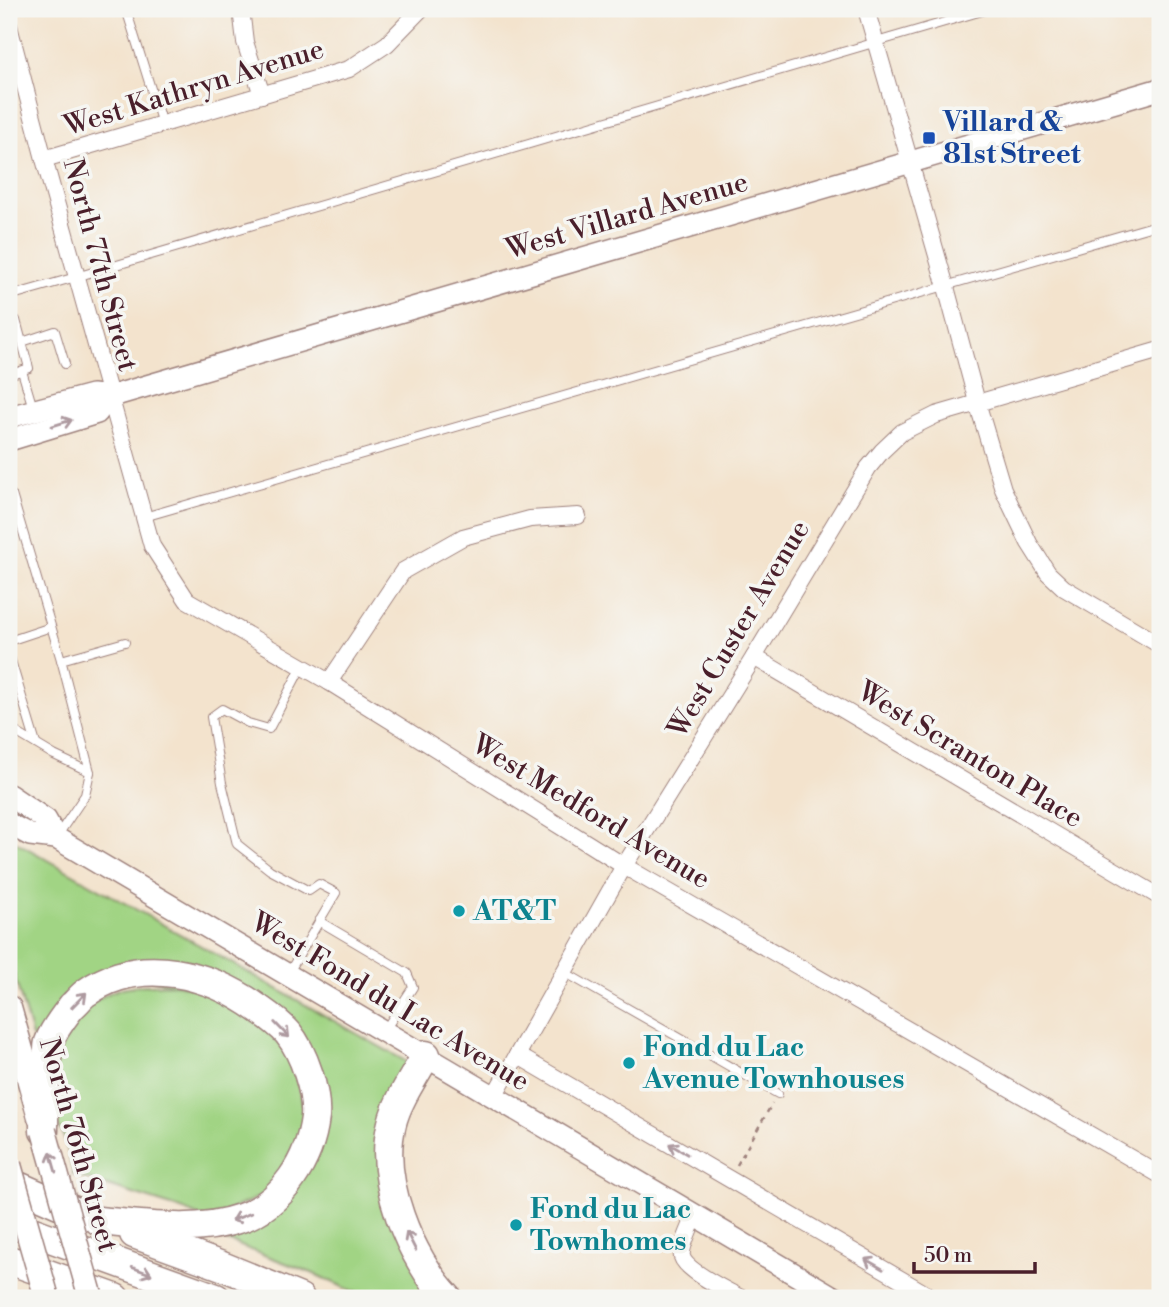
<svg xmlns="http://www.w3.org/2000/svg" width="1169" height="1307" font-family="'Libre Bodoni',serif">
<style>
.green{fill:#a1d484;stroke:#767a58;stroke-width:2}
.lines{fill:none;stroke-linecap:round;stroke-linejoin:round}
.lane-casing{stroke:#9e817c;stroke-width:10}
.street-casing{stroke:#9e817c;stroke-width:18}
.secondary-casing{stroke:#9e817c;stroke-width:24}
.primary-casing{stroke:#9e817c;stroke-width:27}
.highway-casing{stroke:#9e817c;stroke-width:31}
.path{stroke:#9e817c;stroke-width:2.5;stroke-dasharray:5 5;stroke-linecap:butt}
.lane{stroke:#fff;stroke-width:8}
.street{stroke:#fff;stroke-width:16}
.secondary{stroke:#fff;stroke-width:21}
.primary{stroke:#fff;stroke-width:24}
.highway{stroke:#fff;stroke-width:28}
.primary-bridge-casing{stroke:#9e817c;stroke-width:27;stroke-linecap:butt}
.primary-bridge{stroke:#fff;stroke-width:24}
.oneway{stroke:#ae9aa0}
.transit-dot{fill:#1a4fb4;stroke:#f6f6f2;stroke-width:2.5}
.culture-dot{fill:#0f9aa8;stroke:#f6f6f2;stroke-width:2.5}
.labels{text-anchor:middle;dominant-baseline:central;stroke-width:7;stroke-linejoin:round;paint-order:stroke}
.street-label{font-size:28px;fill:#4a1f2b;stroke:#f6f6f2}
.transit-label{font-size:28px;font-weight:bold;fill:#164399;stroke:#f6f6f2;text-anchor:start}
.culture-label{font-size:28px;font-weight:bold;fill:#0d838f;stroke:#f6f6f2;text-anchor:start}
</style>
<rect width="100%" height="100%" fill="#f6f6f2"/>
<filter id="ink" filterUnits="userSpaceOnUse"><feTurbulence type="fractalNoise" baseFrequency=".0143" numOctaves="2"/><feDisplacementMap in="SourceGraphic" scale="14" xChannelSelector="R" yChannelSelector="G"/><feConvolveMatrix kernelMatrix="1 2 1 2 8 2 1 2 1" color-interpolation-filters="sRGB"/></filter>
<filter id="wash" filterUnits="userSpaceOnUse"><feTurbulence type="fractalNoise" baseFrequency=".00686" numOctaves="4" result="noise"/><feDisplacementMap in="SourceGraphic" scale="28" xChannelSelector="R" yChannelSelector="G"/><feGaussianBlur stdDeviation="1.57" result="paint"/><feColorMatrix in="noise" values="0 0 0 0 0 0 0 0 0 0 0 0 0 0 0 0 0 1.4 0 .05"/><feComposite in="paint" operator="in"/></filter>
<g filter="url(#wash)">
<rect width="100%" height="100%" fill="#f3e3cd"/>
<g class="green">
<polygon points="9,838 407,1062 384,1127 439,1298 368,1298 312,1273 217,1237 263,1219 323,1105 258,1003 118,972 36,1050 9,957"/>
<path d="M177,984L203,991L252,1017L289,1052L307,1120L273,1191L207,1220L181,1209L73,1175C70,1161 68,1145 62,1133C60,1128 55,1124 54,1119C41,1069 70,1001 123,988C139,984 161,985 177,984Z"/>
</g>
</g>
<g filter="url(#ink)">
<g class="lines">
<defs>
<g id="lane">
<polyline points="126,9 162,124"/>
<polyline points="9,296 76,277 989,9"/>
<polyline points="22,342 55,331 65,364"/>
<polyline points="22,371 33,408"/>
<polyline points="9,375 29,368 16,320"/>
<polyline points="9,492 12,495 62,663 90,772 85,795 58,835"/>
<polyline points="144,517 1160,224"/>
<polyline points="9,641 51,627"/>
<polyline points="9,654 36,744"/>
<polyline points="61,660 125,642"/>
<polyline points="9,728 54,755 90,772"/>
<polyline points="319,921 407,973 413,987 385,1030"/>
<polyline points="564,972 778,1094"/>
<polyline points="288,974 336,893 319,884 309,891 270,870 237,844 222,783 211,717 222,709 248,723 269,729 302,666"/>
</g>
<g id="street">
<polyline points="241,9 245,42 262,95"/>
<polyline points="866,9 946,287 977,402 1003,489 1029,543 1048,573 1064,588 1160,645"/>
<polyline points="9,26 44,159 152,546 187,600 329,682 624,866 1160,1175"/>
<polyline points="44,159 349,69 387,44 421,9"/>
<polyline points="754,657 1160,897"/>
<polyline points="329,682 403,571 463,537 530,519 578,516"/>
<polyline points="517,1055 933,1298"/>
<polyline points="494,1096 624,866 754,657 868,468 882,451 902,432 936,415 1160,350"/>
<path d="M695,1215C692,1225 680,1247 682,1257C686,1271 728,1291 741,1298"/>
</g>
<g id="secondary">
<polyline points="9,417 92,395 109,397 1160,89"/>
<polyline points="9,440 97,413 109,397"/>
<polyline points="9,795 46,820 56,838"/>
<polyline points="9,824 30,835 56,838 835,1298"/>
</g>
<polyline id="primary" points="9,1008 40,1117"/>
<g id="highway">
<path d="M426,1055C414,1078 398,1099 392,1123C377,1179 410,1258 448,1298"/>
<path d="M44,1131C44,1104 44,1078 48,1052C48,1048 48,1045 49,1042C53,1031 65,1015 72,1006C77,1002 82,995 87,992C141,954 211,974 259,1009C269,1016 280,1024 288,1033C304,1053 317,1092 315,1117C310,1160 282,1204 241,1218C195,1234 146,1225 99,1221"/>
<polyline points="9,1182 86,1216"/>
<polyline points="9,1223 216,1298"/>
<polyline points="134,1234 222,1266 300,1298"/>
<polyline points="9,1260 115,1298"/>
</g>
</defs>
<use href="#lane" class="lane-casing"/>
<use href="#street" class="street-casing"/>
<use href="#secondary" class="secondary-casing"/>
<use href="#primary" class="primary-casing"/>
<use href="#highway" class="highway-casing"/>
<polyline class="path" points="737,1165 772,1104"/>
<use href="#lane" class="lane"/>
<use href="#street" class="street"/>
<use href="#secondary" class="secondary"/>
<use href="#primary" class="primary"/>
<use href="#highway" class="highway"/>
<defs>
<g id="primary-bridge">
<polyline points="44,1131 91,1298"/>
<polyline points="9,1165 47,1298"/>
</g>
</defs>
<use href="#primary-bridge" class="primary-bridge-casing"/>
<use href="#primary-bridge" class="primary-bridge"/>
</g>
<defs><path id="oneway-shaft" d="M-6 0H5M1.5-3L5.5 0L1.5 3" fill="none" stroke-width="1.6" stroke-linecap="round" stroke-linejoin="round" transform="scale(1.75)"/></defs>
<g class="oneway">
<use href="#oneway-shaft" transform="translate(62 423) rotate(-17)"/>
<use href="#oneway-shaft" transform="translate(79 1000) rotate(-45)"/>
<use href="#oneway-shaft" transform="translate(282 1030) rotate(46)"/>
<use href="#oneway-shaft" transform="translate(678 1149) rotate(-150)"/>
<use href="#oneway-shaft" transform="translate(53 1162) rotate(-106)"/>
<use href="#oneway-shaft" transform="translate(241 1217) rotate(159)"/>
<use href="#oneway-shaft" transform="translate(411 1241) rotate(-117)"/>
<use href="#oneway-shaft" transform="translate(874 1264) rotate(-150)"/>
<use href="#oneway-shaft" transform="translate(142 1271) rotate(20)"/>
</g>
</g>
<rect class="transit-dot" x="922" y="131" width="14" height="14" rx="3.5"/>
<g class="culture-dot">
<circle cx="459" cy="911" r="7"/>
<circle cx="629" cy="1063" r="7"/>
<circle cx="516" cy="1225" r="7"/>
</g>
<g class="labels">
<g class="street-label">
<text transform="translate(194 88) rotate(-17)">West Kathryn Avenue</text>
<text transform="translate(627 216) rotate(-16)">West Villard Avenue</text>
<text transform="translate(100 265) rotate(75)">North 77th Street</text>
<text transform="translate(739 629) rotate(-59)">West Custer Avenue</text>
<text transform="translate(970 755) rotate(31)">West Scranton Place</text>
<text transform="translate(591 812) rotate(31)">West Medford Avenue</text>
<text transform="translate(390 1002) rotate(31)">West Fond du Lac Avenue</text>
<text transform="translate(78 1145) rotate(74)">North 76th Street</text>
</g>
<g class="transit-label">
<text x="943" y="122">Villard &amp;<tspan x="943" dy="32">81st Street</tspan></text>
</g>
<g class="culture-label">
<text x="473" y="911">AT&amp;T</text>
<text x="643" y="1047">Fond du Lac<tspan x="643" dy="32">Avenue Townhouses</tspan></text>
<text x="530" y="1209">Fond du Lac<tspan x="530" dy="32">Townhomes</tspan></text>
</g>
</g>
<rect width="1169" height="1307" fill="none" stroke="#f6f6f2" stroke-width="35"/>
<path d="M914 1262v10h121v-10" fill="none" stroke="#4a1f2b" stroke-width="3.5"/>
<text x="924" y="1262" font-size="21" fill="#4a1f2b" stroke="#f6f6f2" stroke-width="5" paint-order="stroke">50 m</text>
</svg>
